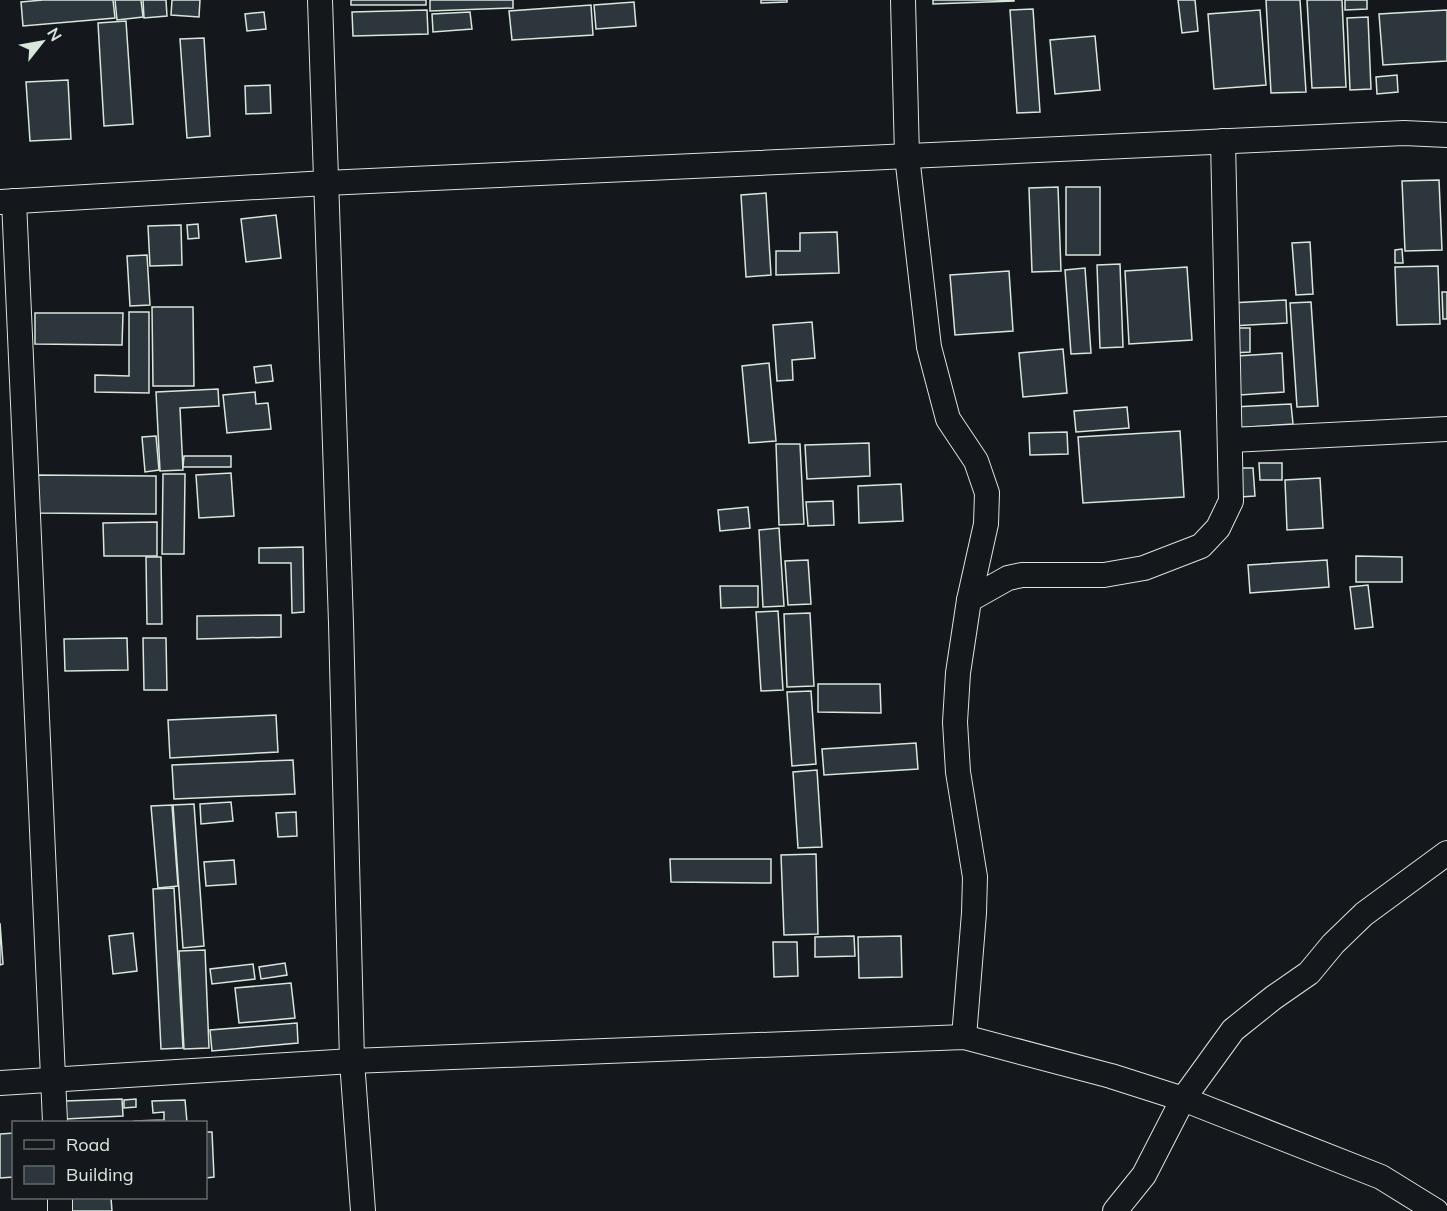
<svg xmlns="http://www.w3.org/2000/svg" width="1447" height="1211" font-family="Mulish,sans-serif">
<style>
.building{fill:#2c363c;stroke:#d8e6dc;stroke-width:1.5}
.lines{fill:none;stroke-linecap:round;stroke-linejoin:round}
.street-casing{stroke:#d8e6dc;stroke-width:26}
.street{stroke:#14181c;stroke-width:24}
</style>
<rect width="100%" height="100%" fill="#14181c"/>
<g class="building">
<polygon points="43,0 113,0 115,18 23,26 21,2"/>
<polygon points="115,0 141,0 143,17 117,20"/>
<polygon points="143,0 166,0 167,16 144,18"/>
<polygon points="172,0 200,0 199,17 171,15"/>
<rect x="351" y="0" width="75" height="5"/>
<polygon points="430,0 513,0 513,8 430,11"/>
<polygon points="761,0 787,0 787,2 761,3"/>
<polygon points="933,0 1014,0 1014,1 933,4"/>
<polygon points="1178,0 1195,0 1198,31 1182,33"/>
<polygon points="1266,0 1300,0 1306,92 1271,93"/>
<polygon points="1307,0 1342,0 1346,87 1312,88"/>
<polygon points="1345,0 1367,0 1367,9 1345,10"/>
<polygon points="634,2 636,26 596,29 594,5"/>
<polygon points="591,5 593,35 512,40 509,11"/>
<polygon points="1033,9 1040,112 1017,113 1010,10"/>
<polygon points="427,10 428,34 353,36 352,12"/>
<polygon points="1260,10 1266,85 1214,89 1208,14"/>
<polygon points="1447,10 1447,61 1383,65 1379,14"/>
<polygon points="264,12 266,29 247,31 245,14"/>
<polygon points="470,12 472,29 433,32 432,14"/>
<polygon points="1368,17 1371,89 1350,90 1347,18"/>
<polygon points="126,21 133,124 104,126 98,23"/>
<polygon points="1095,36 1100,90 1055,94 1050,40"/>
<polygon points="204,38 210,136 187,138 180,39"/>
<polygon points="1397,75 1398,92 1377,94 1376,77"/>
<polygon points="68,80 71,139 30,141 26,82"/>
<polygon points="270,85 271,113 246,114 245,86"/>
<polygon points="1439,180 1442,250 1405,251 1402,181"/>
<polygon points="1058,187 1061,271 1032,272 1029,188"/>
<rect x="1066" y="187" width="34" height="68"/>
<polygon points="766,193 771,275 746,277 741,195"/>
<polygon points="276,215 281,258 246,262 241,219"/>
<polygon points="198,224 199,238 188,239 187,225"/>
<polygon points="181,225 182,265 150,266 148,226"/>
<polygon points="837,232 839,273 776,275 776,251 800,251 800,233"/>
<polygon points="1310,242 1313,294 1296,295 1292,243"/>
<polygon points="1402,249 1403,263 1395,263 1395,250"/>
<polygon points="147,255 150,305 130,306 127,256"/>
<polygon points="1120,264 1123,347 1100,348 1097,265"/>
<polygon points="1438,266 1440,324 1397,325 1395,267"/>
<polygon points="1187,267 1192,340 1129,344 1125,271"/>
<polygon points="1085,268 1091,353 1071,354 1065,270"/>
<polygon points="1009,271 1013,331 955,335 950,275"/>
<polygon points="1442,292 1447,292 1447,319 1443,319"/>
<polygon points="1286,300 1287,323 1231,326 1230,303"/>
<polygon points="1311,302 1318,406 1297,407 1290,303"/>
<polygon points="152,307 193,307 194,386 153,386"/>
<polygon points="129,312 149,312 149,393 95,392 95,375 129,376"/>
<polygon points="35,313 123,313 122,345 35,344"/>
<polygon points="812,322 815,358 792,360 793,380 777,381 773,325"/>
<polygon points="1231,328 1250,328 1250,352 1231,353"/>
<polygon points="1063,349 1067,393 1023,397 1019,353"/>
<polygon points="1282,353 1284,392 1240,395 1237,356"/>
<polygon points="769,363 776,441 749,443 742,366"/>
<polygon points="271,365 273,381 256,383 254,367"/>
<polygon points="218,389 219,406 180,408 183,470 160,471 156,392"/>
<polygon points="255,392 256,404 268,403 271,429 227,433 223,395"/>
<polygon points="1291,404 1293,424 1234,428 1233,407"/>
<polygon points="1127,407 1129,428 1076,432 1074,411"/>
<polygon points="1180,431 1184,497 1083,503 1078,437"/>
<polygon points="1067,432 1068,454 1030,455 1029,433"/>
<polygon points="156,436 159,470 145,472 142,437"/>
<polygon points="869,443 870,476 807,479 805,445"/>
<polygon points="776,444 800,444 804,524 779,525"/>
<polygon points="184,456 231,456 231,467 183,467"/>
<polygon points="1259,463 1282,463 1282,480 1260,480"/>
<polygon points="1238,468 1253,468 1255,496 1240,497"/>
<polygon points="231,473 234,516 199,518 196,475"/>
<polygon points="163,474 185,474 184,554 162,554"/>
<polygon points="35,475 156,476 156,514 35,513"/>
<polygon points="1320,478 1323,528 1287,530 1285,480"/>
<polygon points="901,484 903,521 859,523 858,486"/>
<polygon points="833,501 834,525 808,526 806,502"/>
<polygon points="748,507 750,528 720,531 718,510"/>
<polygon points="157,522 157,556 104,556 103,523"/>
<polygon points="779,528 784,606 763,607 759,530"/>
<polygon points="303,547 304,612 292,613 291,563 259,563 259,548"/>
<polygon points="1356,556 1402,557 1402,582 1356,582"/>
<polygon points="146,557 161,557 162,624 147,624"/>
<polygon points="808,560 811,604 788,605 785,561"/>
<polygon points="1327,560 1329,587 1250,593 1248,565"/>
<polygon points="1368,585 1373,627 1355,629 1350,587"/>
<polygon points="720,586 758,586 758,607 721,608"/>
<polygon points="778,611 783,690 761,691 756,612"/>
<polygon points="810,613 814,686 787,687 784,614"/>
<polygon points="281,615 281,637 197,639 197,616"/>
<polygon points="127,638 128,670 65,671 64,639"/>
<polygon points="143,638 166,638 167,690 144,690"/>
<polygon points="818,684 880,684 881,713 818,712"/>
<polygon points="811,691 816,764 792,766 787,692"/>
<polygon points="276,715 278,752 170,758 168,720"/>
<polygon points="916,743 918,769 824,775 822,749"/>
<polygon points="293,760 295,794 174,799 172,765"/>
<polygon points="817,770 822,847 798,848 793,772"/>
<polygon points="231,802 233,821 201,824 200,804"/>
<polygon points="194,804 204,946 183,948 173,805"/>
<polygon points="172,805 178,886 158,888 151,806"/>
<polygon points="296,812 297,836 278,837 276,813"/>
<polygon points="816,854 818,934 784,935 781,855"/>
<polygon points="670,859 771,859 771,883 671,882"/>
<polygon points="234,860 236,884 206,886 204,862"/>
<polygon points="174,888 183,1048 161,1049 153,889"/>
<polygon points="0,923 3,964 0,965"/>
<polygon points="133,933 137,971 113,974 109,936"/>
<polygon points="854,936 855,956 815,957 815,937"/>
<polygon points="901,936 902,977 859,978 858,937"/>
<polygon points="773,942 797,942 798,976 774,977"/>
<polygon points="205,950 209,1048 184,1049 179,951"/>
<polygon points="285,963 287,975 261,979 259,967"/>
<polygon points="253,964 255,979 212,984 210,969"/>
<polygon points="291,983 295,1018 239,1023 235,988"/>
<polygon points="297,1023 298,1043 212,1051 210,1030"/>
<polygon points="122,1099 123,1116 66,1119 65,1101"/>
<polygon points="136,1099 136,1107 124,1108 124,1100"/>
<polygon points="185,1100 187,1122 134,1122 134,1121 164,1120 164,1112 153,1113 152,1101"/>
<polygon points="206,1132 212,1132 214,1177 206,1178"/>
<polygon points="14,1133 14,1177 0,1178 0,1134"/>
<polygon points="69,1198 111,1198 112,1211 70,1211"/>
</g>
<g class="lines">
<defs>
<g id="street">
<polyline points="320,0 341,623 352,1061 363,1211"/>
<polyline points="903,0 907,156 929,347 948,419 976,461 987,493 986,524 969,600 958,673 955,722 958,772 975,877 974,913 964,1037"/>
<polyline points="14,201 55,1122"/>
<polyline points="0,202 326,183 1404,133 1447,135"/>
<polyline points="1231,440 1447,429"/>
<polyline points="969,600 1008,578 1022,575 1104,575 1144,568 1201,546 1218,528 1231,501 1223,141"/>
<polyline points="0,1083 352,1061 964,1037 1111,1076 1183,1099 1381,1177 1436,1211"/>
<polyline points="60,1198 60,1211"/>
<polyline points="1115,1211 1144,1175 1183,1099 1233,1030 1273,998 1309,973 1333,944 1364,914 1447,853"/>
</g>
</defs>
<use href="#street" class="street-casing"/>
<use href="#street" class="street"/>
</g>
<rect x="12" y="1121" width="195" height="78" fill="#14181c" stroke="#626a69" stroke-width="1.5"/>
<rect x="24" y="1140" width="30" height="9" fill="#14181c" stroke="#626a69" stroke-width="1.5"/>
<text x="66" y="1151" font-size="18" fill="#d8e6dc">Road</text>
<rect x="24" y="1166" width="30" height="18" fill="#2c363c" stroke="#626a69" stroke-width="1.5"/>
<text x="66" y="1181" font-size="18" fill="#d8e6dc">Building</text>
<g transform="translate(42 42) rotate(59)" stroke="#14181c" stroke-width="4.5" paint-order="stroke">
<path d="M0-4.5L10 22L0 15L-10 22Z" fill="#d8e6dc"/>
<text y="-9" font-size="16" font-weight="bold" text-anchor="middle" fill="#d8e6dc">N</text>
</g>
</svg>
